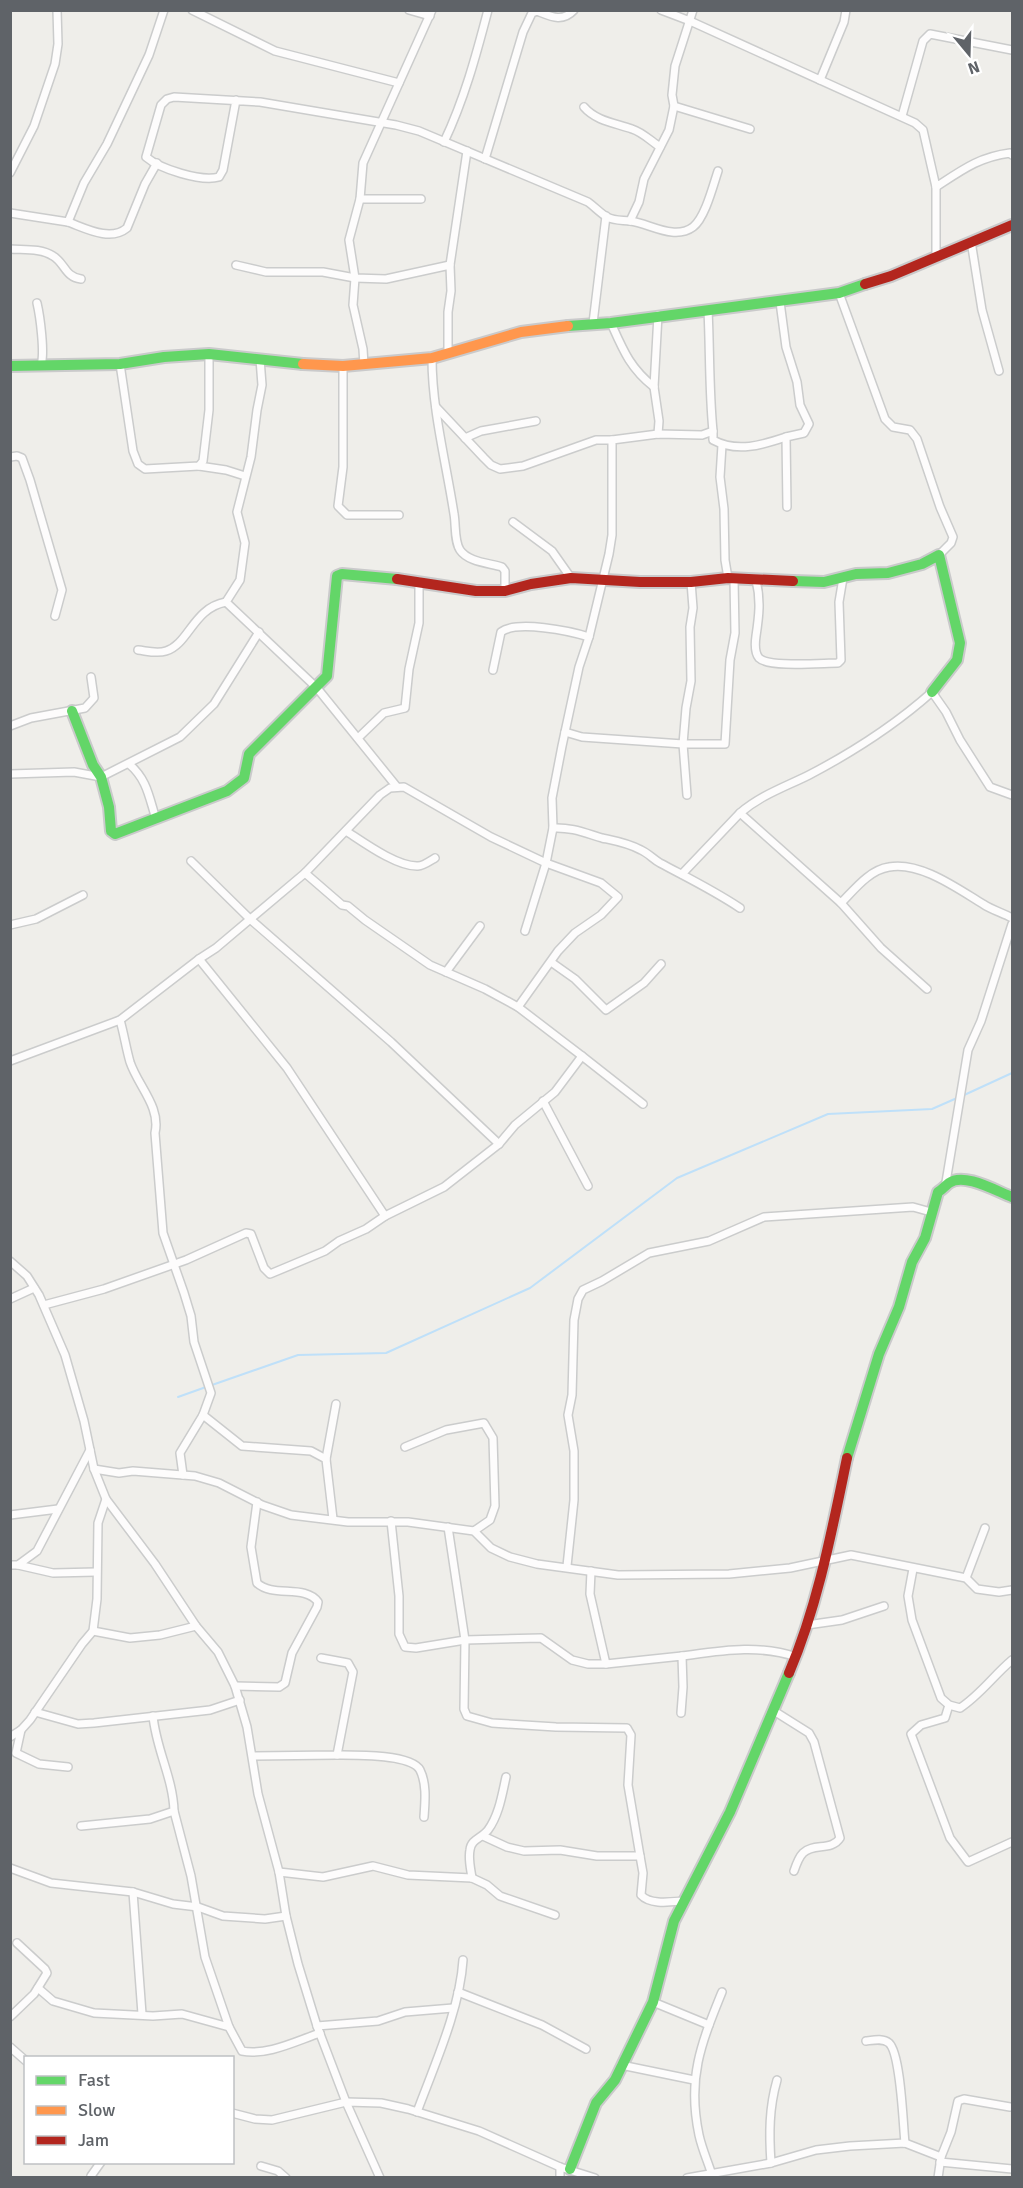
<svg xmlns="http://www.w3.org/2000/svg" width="1023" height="2188" font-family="Signika,sans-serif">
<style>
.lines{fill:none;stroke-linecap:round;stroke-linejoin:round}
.stream{stroke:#bfe0f9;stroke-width:2}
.street-casing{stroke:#cbcccc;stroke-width:10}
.fast-casing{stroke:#cacacb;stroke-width:14}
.slow-casing{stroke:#cacacb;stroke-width:14}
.jam-casing{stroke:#cacacb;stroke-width:14}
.street{stroke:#fdfcfc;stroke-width:7}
.fast{stroke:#63d668;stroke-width:10}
.slow{stroke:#ff974d;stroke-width:10}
.jam{stroke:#b3261e;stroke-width:10}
</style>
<rect width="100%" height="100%" fill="#efeeea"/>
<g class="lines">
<g class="stream">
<polyline points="962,1096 1012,1073"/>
<polyline points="212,1385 298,1355 386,1353 530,1288 677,1178 828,1114 932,1109 957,1098"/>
<polyline points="178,1397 206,1387"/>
</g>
<defs>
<g id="street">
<polyline points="192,10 275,51 399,83"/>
<polyline points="409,10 430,16"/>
<path d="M661,10L690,21L915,123L923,130L936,187C962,170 979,157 1010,153L1012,155"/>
<polyline points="820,80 844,22 846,10"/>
<path d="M236,100L223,170L219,177C201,182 160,169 146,157L161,105L167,99L174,97L260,102L396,125L419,131L588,202C595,207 600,213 607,217C614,221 622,220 630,221C649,223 674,241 693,227C705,218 713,186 718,171"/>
<polyline points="674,106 750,129"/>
<path d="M584,107C596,121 615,123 632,129C642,132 651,141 660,147"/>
<polyline points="902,116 923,41 930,34 1012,50"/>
<path d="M444,142C464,100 476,56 488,10"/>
<path d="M485,159L523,32L532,13L537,11C550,16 562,23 574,10"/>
<polyline points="10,173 34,126 55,64 58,44 57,10"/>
<polyline points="360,199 421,199"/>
<polyline points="10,213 68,222 84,183 107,144 149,55 164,10"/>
<polyline points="630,221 639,202 644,179 669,130 674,106 672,95 675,66 693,10"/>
<path d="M68,222C85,228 110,242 127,228L145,184L157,163"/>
<polyline points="971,241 982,310 999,371"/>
<path d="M10,249C24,250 41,248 53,256C65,263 65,277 81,279"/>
<polyline points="936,258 936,187"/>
<polyline points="236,265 266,272 323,272 355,278 386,279 450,265 451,291 448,312 448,354"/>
<polyline points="450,265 467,151"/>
<polyline points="839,293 885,419 893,427 910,430 917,439 940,507 953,537 951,543 939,555"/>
<polyline points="780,302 786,347 797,382 800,405 809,424 804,433 786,437 787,507"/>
<path d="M37,303C40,316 45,353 41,365"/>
<path d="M708,310C710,350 709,391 713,431"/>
<polyline points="593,323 606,216"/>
<path d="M611,323C623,350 630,368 654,387"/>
<path d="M432,358C432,410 446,462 454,514C456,524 454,541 460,550C468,562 489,563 502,567L505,571V591"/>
<polyline points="260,359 262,385 257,410 251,457 237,512 245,543 240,580 226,602 317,688 397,787"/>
<polyline points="120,364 133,451 138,464 145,469 199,466 203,461 209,410 209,354"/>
<polyline points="343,365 343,467 338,506 347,515 399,515"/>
<polyline points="364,365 363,349 353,305 355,278 349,240 360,199 363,163 432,10"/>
<polyline points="436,407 484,458 491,465 500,469 523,466 596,440 612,440"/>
<polyline points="658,434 659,421 654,387 658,315"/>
<polyline points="465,438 481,431 536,421"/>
<polyline points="722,445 720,477 724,509 725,560 728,578"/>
<polyline points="10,457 17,456 22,458 30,480 62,590 55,616"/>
<polyline points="199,466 226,470 245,476"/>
<polyline points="513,522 552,551 571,578"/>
<path d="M756,580C761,600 759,616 756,636C755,643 754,652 759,658C769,668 822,663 838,663L841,660L839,602L843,578"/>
<path d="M138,650C147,651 157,654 166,651C189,644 193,608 226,602"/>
<path d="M493,670L501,632C517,620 570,631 589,637"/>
<polyline points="10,726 31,718 85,708 94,698 91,677"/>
<polyline points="565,732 582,737 683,744 686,708 691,681 690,627 693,608 691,582"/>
<polyline points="358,738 384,713 405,708 409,669 419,623 419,581"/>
<path d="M129,764C147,779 149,797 156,819"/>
<polyline points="10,774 74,772 101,777 180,737 214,704 259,632"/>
<polyline points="687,795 683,744 725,744 730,660 735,633 734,579"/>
<path d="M553,828C571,827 585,833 602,838C616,841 628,843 641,850C648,853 653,859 660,863C688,878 713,890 740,908"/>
<path d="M346,831C363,842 397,867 418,866C423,866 430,861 435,858"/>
<polyline points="191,861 250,919 391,1042 499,1144"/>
<polyline points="682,874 740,813"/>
<path d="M841,903C854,890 869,870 889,867C920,861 958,889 983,904C992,910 1003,913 1012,918"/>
<polyline points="10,925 36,919 83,895"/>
<path d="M525,931L546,863L553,828L552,798L562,746L579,667L589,637L609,554L612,535V440L658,434L702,435L713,431V440C737,453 762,445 786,437"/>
<polyline points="199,959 287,1068 385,1216 444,1187 499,1144 515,1125 555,1092 582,1056 518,1007 485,989 430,965 365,920 348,906 342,905 305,873"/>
<polyline points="551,962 575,979 606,1010 644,983 661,964"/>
<polyline points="446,972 480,926"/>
<path d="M927,989L881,948L841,903L740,813C761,795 785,787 809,775C853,752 895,725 932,692L946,712L960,740L990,787L1012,795"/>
<path d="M120,1020C124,1034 126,1048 130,1062C138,1086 161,1107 155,1133L163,1233L184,1293L191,1316L194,1342L211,1393L203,1415L180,1453L183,1475"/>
<polyline points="582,1056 643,1104"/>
<polyline points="10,1061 120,1020 199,959 216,948 305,873 380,795 390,788 404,787 491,837 546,863 601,883 618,897 601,915 575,933 558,951 518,1007"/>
<polyline points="543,1101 588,1186"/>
<polyline points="945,1188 968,1050 981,1021 1012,924"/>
<polyline points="10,1261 27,1276 39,1295 65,1355 84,1421 94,1469 106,1499 155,1564 196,1626 218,1652 235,1686 247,1727 258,1794 279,1872 286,1916 298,1964 317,2026 346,2102 380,2178"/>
<polyline points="10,1299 34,1288"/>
<polyline points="44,1305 104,1289 186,1260 246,1233 251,1234 264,1268 270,1274 325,1251 339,1241 366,1229 385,1216"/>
<polyline points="203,1415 242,1446 311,1451 326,1459 333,1519"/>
<polyline points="405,1447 446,1430 484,1423 493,1438 495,1506 490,1520 474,1531"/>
<polyline points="326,1459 336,1404"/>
<polyline points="94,1469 119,1473 133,1471 195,1476 219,1483 262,1505 291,1515 348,1522 408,1522 474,1531 491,1548 510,1557 537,1564 618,1575 729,1574 790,1568 851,1555 966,1578 977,1589 999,1592 1012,1590"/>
<polyline points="10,1515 58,1509"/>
<polyline points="391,1521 399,1596 399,1634 405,1647 416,1648 465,1640 541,1638 572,1660 588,1664 606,1664"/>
<polyline points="448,1527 465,1640 464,1709 467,1716 492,1723 556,1727 627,1728 631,1735 628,1785 640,1856"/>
<polyline points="10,1565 18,1565 37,1551 90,1450"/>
<polyline points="18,1565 53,1573 96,1572"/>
<polyline points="567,1566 574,1500 574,1451 568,1415 572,1395 574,1320 578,1299 583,1290 602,1281 649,1253 709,1241 764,1217 913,1207 931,1212"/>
<path d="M913,1569L908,1596L912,1620L941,1698L949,1705L960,1708C980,1695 994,1675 1012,1660"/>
<polyline points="591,1571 590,1594 606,1664 682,1656 683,1687 681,1713"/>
<polyline points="966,1578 985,1528"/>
<polyline points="807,1625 842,1620 884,1606"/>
<polyline points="93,1631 130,1638 160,1635 196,1626"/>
<path d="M682,1656C720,1651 759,1644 796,1657"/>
<path d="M235,1686L279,1687L285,1683L292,1653L317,1607L318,1602C305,1584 273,1598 257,1583L251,1547L257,1502"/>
<polyline points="949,1705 945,1718 921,1725 911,1734 950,1838 968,1862 1012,1842"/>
<path d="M774,1711L809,1733L814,1742L840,1838C832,1851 813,1843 803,1853C799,1857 796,1865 794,1871"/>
<polyline points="35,1712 78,1724 94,1723 210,1710 240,1700"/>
<polyline points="21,1730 16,1753 39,1764 68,1767"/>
<polyline points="10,1737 21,1730 30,1720 82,1644 93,1631 97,1599 98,1523 106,1499"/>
<path d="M337,1755C355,1755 411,1754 420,1770C427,1784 425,1802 424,1817"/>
<polyline points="253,1756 337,1755 353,1672 348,1663 321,1658"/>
<polyline points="174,1811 191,1876 205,1957 229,2027"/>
<path d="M81,1826L150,1819L174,1811C173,1778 156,1749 153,1716"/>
<path d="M483,1836L507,1847L524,1851L560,1850L597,1856H640L643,1873L641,1895C650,1905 670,1902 683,1901"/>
<polyline points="10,1868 51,1883 133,1892 173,1904 198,1907 223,1916 265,1919 286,1916"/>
<polyline points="279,1872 323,1877 373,1866 408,1875 472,1878 487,1885 500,1896 555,1915"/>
<path d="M472,1878C471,1870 468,1859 470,1850C471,1839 482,1838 488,1830C499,1815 502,1795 506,1777"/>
<polyline points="133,1892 142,2014"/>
<path d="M38,1988L53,2001L94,2013L153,2016L182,2014L229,2027L242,2051C267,2056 296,2041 320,2033"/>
<polyline points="458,1992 542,2025 586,2049"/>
<polyline points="653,2002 709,2025"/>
<polyline points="10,2017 34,1994 47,1973 45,1969 17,1943"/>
<polyline points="317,2026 378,2021 405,2012 453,2008"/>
<path d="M866,2041C874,2040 883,2038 889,2043C901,2054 903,2125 905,2143"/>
<polyline points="10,2047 26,2061"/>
<polyline points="621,2065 694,2080"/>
<path d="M417,2112C434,2066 460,2009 463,1960"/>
<polyline points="232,2113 255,2119 272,2120 346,2102 381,2103 408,2109 479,2131 560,2167 595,2178"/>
<polyline points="941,2157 951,2132 958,2101 964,2099 1010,2107"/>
<polyline points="940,2162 1012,2169"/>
<path d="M771,2163C769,2134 769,2108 777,2080"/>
<polyline points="261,2166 278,2171 286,2178"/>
<polyline points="560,2167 560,2178"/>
<path d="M712,2175C708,2162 702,2149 699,2135C687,2078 701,2044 722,1992"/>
<polyline points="91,2176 101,2162"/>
<polyline points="687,2178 771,2163 816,2150 850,2146 905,2143 941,2157 938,2178"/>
</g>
<g id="fast">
<polyline points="568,326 611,323 839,293 865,284"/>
<polyline points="10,366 120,364 164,357 209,354 303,364"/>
<polyline points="793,581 824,582 856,574 888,573 922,564 939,555 960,643 957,660 932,692"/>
<polyline points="72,711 93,765 101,777 109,807 111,831 115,834 227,791 244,778 249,754 327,676 337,576 342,574 397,579"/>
<path d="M847,1458L879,1354L899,1307L912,1262L925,1238L938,1192C943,1189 945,1186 949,1183C964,1172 996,1191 1012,1197"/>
<polyline points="570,2169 596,2103 615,2080 653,2002 674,1921 730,1812 789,1673"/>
</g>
<polyline id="slow" points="303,364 343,366 432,358 521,332 568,326"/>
<g id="jam">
<polyline points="865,284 891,276 1012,225"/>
<polyline points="397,579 476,591 505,591 531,584 571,578 640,582 691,582 728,578 793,581"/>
<path d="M789,1673C818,1605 832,1530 847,1458"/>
</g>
</defs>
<use href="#street" class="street-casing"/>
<use href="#fast" class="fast-casing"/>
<use href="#slow" class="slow-casing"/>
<use href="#jam" class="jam-casing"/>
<use href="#street" class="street"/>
<use href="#fast" class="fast"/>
<use href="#slow" class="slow"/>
<use href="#jam" class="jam"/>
</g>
<rect width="1023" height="2188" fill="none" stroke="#5f6368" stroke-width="24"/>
<rect x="24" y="2056" width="210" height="108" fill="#ffffff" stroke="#bfc1c3" stroke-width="1.5"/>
<rect x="36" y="2076" width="30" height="9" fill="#63d668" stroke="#bfc1c3" stroke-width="1.5"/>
<text x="78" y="2086" font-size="18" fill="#5f6368">Fast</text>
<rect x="36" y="2106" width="30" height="9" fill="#ff974d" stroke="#bfc1c3" stroke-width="1.5"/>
<text x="78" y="2116" font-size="18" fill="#5f6368">Slow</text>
<rect x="36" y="2136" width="30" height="9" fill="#b3261e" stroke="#bfc1c3" stroke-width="1.5"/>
<text x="78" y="2146" font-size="18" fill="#5f6368">Jam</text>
<g transform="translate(969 54) rotate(161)" stroke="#ffffff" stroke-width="4.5" paint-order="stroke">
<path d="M0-4.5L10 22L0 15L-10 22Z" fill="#5f6368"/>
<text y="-9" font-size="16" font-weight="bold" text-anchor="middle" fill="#5f6368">N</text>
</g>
</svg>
